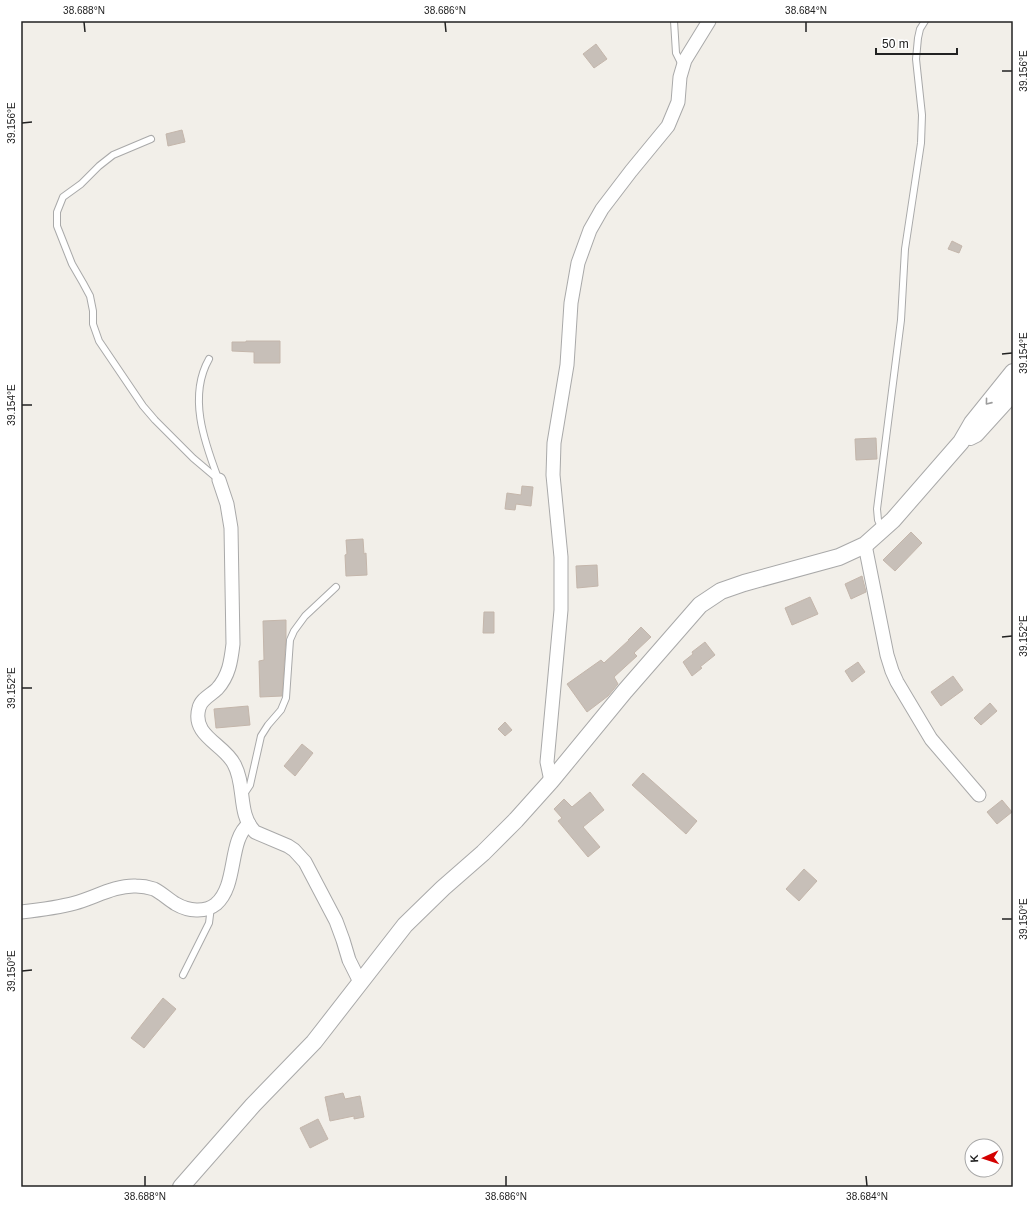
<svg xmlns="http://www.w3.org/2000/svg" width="1034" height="1208" font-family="Helvetica,sans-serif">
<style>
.building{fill:#c7bfb8;stroke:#c4b6ab}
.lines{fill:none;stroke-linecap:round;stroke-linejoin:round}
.service-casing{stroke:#a9a9a9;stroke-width:8}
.minor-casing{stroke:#a9a9a9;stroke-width:15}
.tertiary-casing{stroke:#a9a9a9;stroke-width:18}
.service{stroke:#fff;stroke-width:6}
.minor{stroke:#fff;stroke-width:13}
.tertiary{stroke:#fff;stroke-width:16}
.oneway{stroke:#9c9c9c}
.ticks{fill:none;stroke:#222;stroke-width:1.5}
.neatline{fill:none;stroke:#222;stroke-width:1.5}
.ticks-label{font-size:10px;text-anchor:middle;fill:#222}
</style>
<rect width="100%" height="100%" fill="#f2efe9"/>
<g class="building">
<polygon points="596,44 607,59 594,68 583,54"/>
<polygon points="182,130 185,142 168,146 166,134"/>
<polygon points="952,241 962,246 959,253 948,249"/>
<polygon points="246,341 280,341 280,363 254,363 254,352 232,351 232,342 246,342"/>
<polygon points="876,438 877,459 856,460 855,439"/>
<polygon points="522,486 533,487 531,506 516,504 515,510 505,509 507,493 521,495"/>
<polygon points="911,532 922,543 895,571 883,560"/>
<polygon points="363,539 364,554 366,553 367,575 346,576 345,555 347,554 346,540"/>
<polygon points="597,565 598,586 577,588 576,566"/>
<polygon points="862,576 866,592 851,599 845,584"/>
<polygon points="810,597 818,614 792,625 785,608"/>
<polygon points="484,612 494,612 494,633 483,633"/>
<polygon points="286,620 286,637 282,696 260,697 259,661 264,660 263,621"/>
<polygon points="641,627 651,637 634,653 637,656 614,677 618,684 608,696 587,712 567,684 601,660 604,663 629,640 628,640"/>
<polygon points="705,642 715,655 700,667 702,668 692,676 683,662 693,654 692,652"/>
<polygon points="858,662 865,672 852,682 845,671"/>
<polygon points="953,676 963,690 941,706 931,692"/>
<polygon points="990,703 997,711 981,725 974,718"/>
<polygon points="248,706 250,725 216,728 214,709"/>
<polygon points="505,722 512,730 505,736 498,729"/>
<polygon points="302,744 313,753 295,776 284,766"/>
<polygon points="643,773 697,821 686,834 632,785"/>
<polygon points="590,792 604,810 583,827 600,847 588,857 558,821 562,818 554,809 564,799 572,807"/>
<polygon points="1002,800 1012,812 997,824 987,812"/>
<polygon points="804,869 817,881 799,901 786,889"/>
<polygon points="163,998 176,1009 144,1048 131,1038"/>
<polygon points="343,1093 345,1099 360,1096 364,1117 354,1119 354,1116 330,1121 325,1097"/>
<polygon points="318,1119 328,1139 310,1148 300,1128"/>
</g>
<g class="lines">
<defs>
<g id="service">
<polyline points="674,21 676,53 682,65"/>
<polyline points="151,139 113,155 99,166 81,184 63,197 57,212 57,226 72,264 83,283 90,296 93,311 93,324 99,341 143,406 155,420 193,458 219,480"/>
<path d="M209,359C188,396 204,441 218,478"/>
<polyline points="882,529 878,520 877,509 901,320 905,249 921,143 922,115 916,59 918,38 920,29 925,21"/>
<polyline points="242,792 246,791 250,785 261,736 268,725 281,710 286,698 290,640 294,631 305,616 336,587"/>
<polyline points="183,975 209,923 211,907"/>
</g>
<g id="minor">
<path d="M219,480L227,504L231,528L233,644C231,661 229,676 217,689C211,695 201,699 199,708C191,736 224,744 234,764C246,785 237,814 255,832L288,846L294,850L305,862L336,921L343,940L349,960L360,982"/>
<polyline points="865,545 887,655 892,671 897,682 931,739 979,795"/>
<polyline points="551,781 547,762 561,610 561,557 553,475 554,443 567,365 571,303 578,263 590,230 602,209 631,171 668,126 678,102 680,77 685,60 709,21"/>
<path d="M21,912C39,910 57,908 75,903C94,898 115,885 136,886C142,886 148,887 154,889C162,893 169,900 176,904C188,911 205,913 216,904C238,885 228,840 249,824"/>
</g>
<g id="tertiary">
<polyline points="970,437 976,434 1013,393"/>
<polyline points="181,1187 253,1105 314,1042 405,925 443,888 483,853 516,820 551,781 625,691 700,605 721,591 744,583 839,557 865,545 893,520 961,442 972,423 1013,372"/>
</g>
</defs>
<use href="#service" class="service-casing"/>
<use href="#minor" class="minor-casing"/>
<use href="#tertiary" class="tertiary-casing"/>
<use href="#service" class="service"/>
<use href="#minor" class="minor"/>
<use href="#tertiary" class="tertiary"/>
</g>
<defs><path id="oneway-chevron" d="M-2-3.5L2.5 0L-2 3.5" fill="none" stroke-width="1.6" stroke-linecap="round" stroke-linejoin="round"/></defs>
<use class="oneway" href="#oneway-chevron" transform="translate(988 402) rotate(129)"/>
<path class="ticks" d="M84,22L85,32M445,22L446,32M806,22V32M1002,71H1012M22,123L32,122M1002,354L1012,353M22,405H32M1002,637L1012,636M22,688H32M1002,919H1012M22,971L32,970M145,1176V1186M506,1176V1186M866,1176L867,1186"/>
<rect width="1034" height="1208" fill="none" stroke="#ffffff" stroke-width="44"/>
<g transform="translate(984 1158) rotate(267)"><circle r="19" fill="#ffffff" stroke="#a7a7a7"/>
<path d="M0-3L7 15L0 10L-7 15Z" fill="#d40000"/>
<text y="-6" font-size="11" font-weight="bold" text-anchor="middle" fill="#222222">K</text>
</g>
<path d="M876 48v6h81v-6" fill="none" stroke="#222222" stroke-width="2"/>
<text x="882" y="48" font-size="12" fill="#222222" stroke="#ffffff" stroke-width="3" paint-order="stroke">50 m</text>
<rect x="22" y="22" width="990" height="1164" class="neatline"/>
<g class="ticks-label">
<text x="84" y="14">38.688°N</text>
<text x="445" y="14">38.686°N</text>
<text x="806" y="14">38.684°N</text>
<text transform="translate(1023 71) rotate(-90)" y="4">39.156°E</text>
<text transform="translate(11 123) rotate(-90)" y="4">39.156°E</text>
<text transform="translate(1023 353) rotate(-90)" y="4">39.154°E</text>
<text transform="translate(11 405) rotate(-90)" y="4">39.154°E</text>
<text transform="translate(1023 636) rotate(-90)" y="4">39.152°E</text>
<text transform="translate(11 688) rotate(-90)" y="4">39.152°E</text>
<text transform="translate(1023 919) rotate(-90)" y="4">39.150°E</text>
<text transform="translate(11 971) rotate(-90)" y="4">39.150°E</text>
<text x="145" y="1200">38.688°N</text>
<text x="506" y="1200">38.686°N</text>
<text x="867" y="1200">38.684°N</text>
</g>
</svg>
